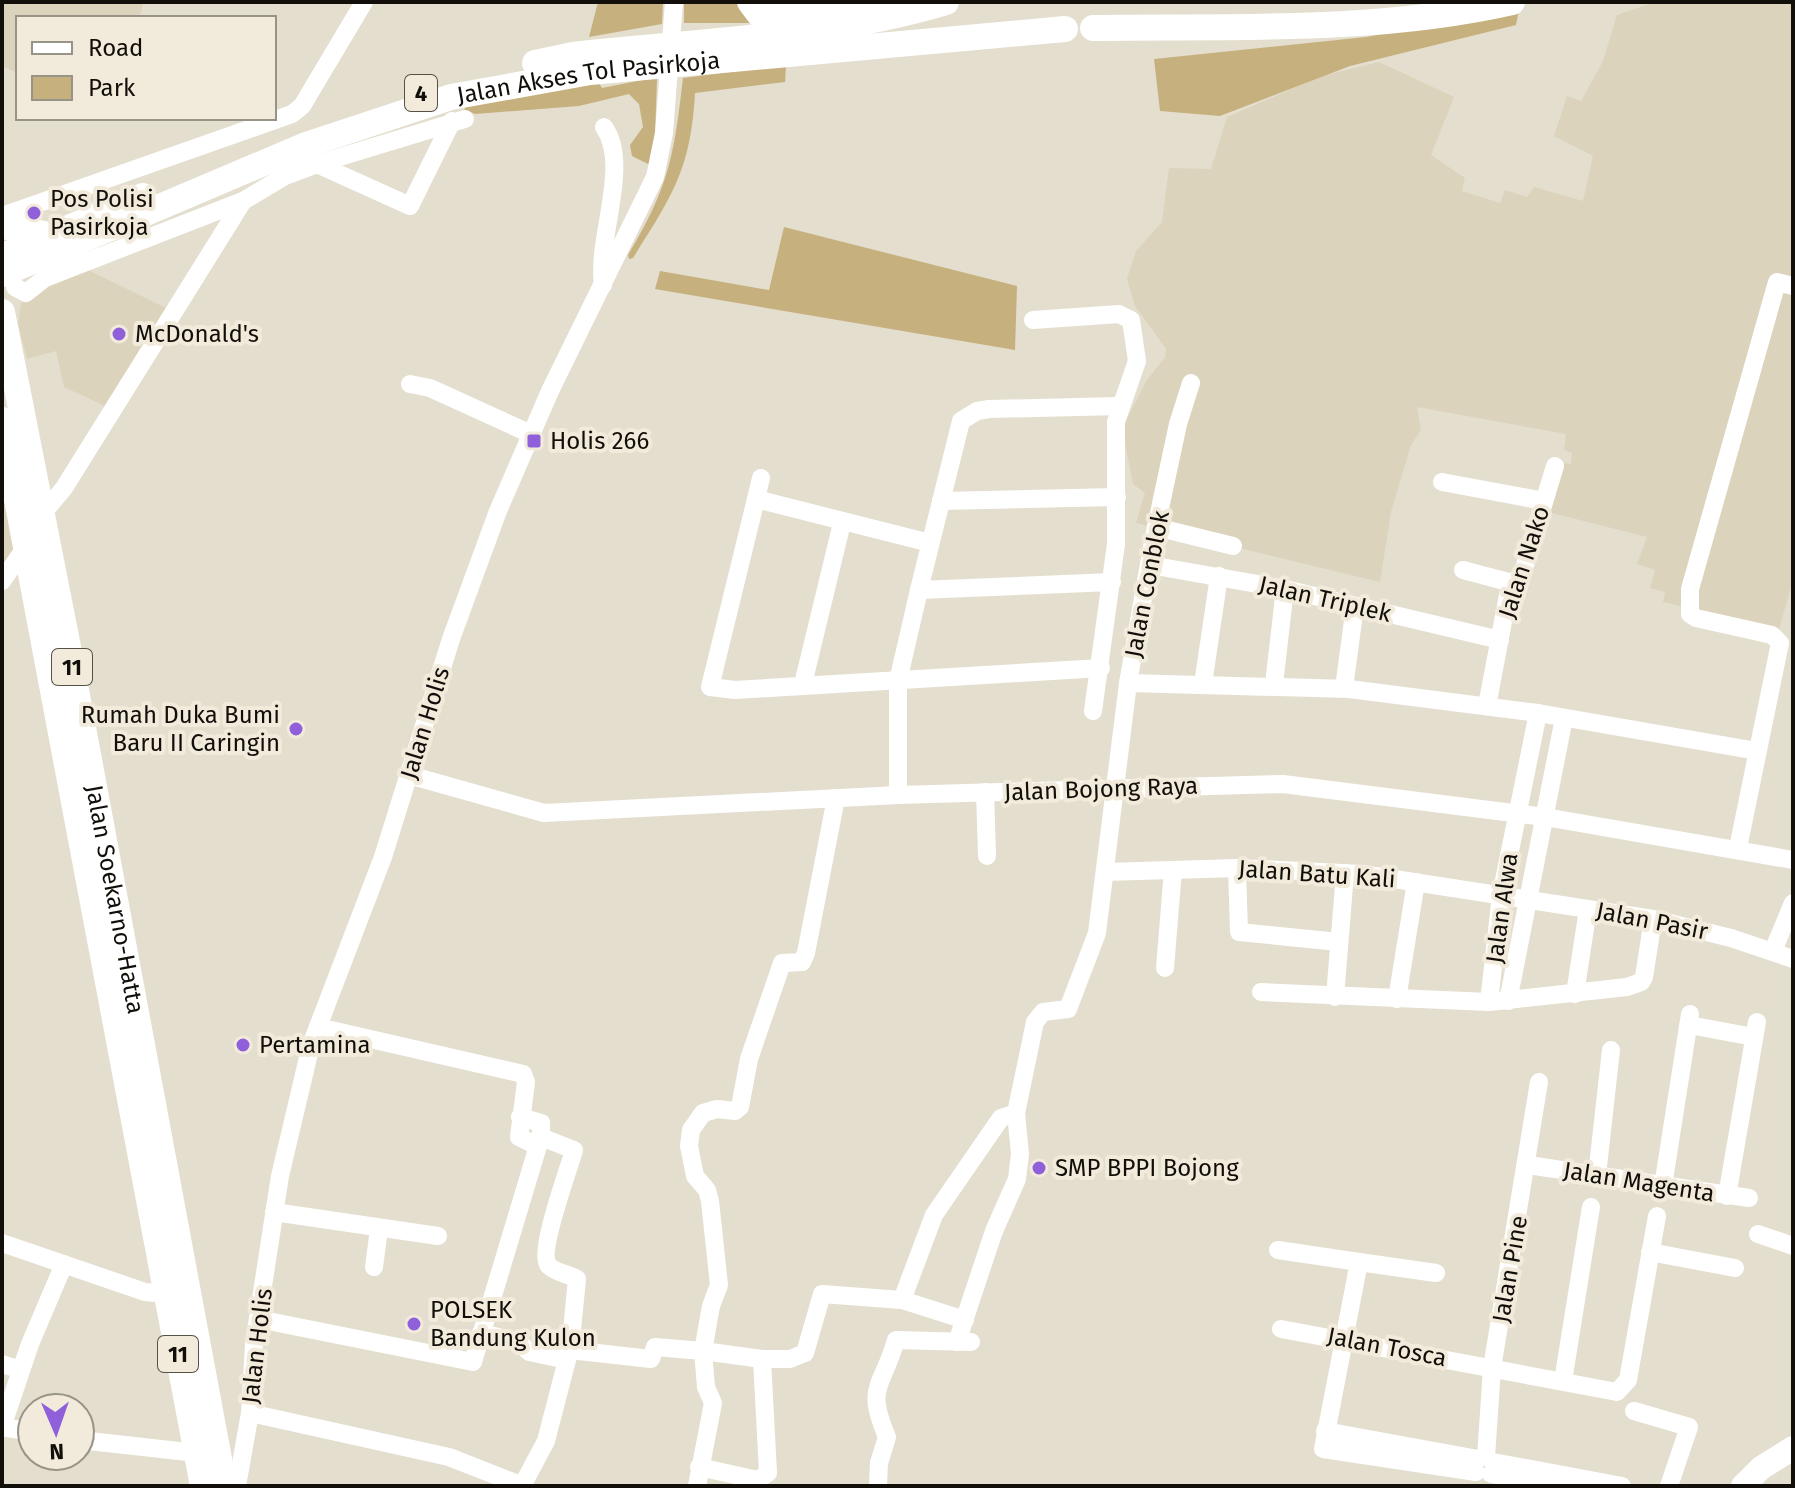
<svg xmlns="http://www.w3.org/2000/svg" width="1795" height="1488" font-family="'Fira Sans',sans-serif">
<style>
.built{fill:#dcd3bc}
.green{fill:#c6b17e}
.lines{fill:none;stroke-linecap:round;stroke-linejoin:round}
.minor{stroke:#fff;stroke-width:18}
.major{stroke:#fff;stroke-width:24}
.highway{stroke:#fff;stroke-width:26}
.poi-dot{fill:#9060da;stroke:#f2ebdb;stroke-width:3}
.labels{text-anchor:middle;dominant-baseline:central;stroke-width:8;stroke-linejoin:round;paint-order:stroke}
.shield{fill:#f2ebdb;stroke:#555149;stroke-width:2}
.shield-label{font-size:22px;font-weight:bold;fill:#120f0a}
.street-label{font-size:24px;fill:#120f0a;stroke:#f2ebdb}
.poi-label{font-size:24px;fill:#120f0a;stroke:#f2ebdb;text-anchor:start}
</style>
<rect width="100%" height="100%" fill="#e4dece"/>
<g class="built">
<polygon points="2,2 144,2 139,18 18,18 18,73 2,66"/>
<polygon points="1655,2 1793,2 1793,580 1779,629 1663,602 1665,592 1650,588 1655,570 1637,564 1647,537 1548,512 1563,463 1571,464 1572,453 1564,450 1566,434 1417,407 1421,430 1411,445 1391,512 1380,582 1136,523 1145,493 1133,484 1122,428 1147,380 1165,357 1166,349 1135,306 1127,279 1136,251 1162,222 1169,168 1211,169 1227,117 1322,76 1379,62 1454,97 1431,155 1465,178 1462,191 1500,203 1505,190 1527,197 1534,187 1583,201 1593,156 1554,136 1567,96 1581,101 1603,61 1617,15"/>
<polygon points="84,268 166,308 105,406 64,387 56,351 27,359 18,324 21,304 35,287"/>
<polygon points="2,491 15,549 2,571"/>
</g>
<g class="green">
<polygon points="598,2 663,2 662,24 589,37"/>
<polygon points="684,2 741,2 752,23 684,23"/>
<polygon points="1519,10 1516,25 1350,66 1220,116 1160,111 1154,59 1366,37"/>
<path d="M786,65L785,82L695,93C691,169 672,196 633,258L629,259L628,255C669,187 674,156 683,78Z"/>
<polygon points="657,77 654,167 632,156 630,145 643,127 639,104 629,94 579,106 475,114 465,110 464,103 597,79 602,88"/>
<polygon points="784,227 1017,286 1015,350 655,289 660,271 769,290"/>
</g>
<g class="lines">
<g class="minor">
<polyline points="317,164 465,119"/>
<polyline points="2,216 292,114 302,106 364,2"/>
<path d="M603,285C596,239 631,165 604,127"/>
<polyline points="15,287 26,293 45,278 243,201"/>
<polyline points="1033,320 1119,314 1131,320 1137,361 1116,422 1116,544 1093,711"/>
<polyline points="410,384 430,388 531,434"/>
<polyline points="1442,482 1544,501"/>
<polyline points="756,499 761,478"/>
<polyline points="941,501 1117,497"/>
<polyline points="42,514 64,488 243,201 285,176 317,164 410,206 452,121"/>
<polyline points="1156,527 1233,546"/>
<polyline points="930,543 756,499 710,687 735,690 1101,668"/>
<polyline points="1150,565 1285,589 1500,640"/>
<polyline points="1463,570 1512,583"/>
<polyline points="2,581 25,548"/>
<polyline points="919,590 961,421 977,411 989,409 1120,406"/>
<polyline points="1128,683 1349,689 1538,713 1757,751"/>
<polyline points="803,684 842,523"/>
<polyline points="1203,684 1219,576"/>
<polyline points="1274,684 1285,589"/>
<polyline points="1344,688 1355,606"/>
<polyline points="1487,706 1508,595 1512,583 1522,575 1555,466"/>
<polyline points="409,775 544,813 898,795 1283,784 1545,817 1793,860"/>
<polyline points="985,792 987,856"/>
<polyline points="898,795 898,681 919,590 1112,582"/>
<polyline points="1738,848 1780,643 1772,635 1696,618 1690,614 1690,589 1777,282 1793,286"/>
<polyline points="1237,868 1239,932 1339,942"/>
<polyline points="1105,872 1237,868 1362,874 1653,919 1731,938 1793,959"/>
<polyline points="1773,951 1793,903"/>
<polyline points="1165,968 1173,870"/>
<polyline points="1261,992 1489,1002 1627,987 1641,982 1644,977 1653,919"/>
<polyline points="1575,994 1588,909"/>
<polyline points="1335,997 1345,873"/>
<polyline points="1397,999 1416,882"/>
<polyline points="1508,1001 1564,718"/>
<polyline points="1489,1002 1501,895 1538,713"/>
<polyline points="1689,1025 1754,1037"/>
<path d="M520,1117L541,1123V1137L574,1150C569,1169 537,1253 549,1266C556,1273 569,1274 577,1279L570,1350"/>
<polyline points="1528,1165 1749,1198"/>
<polyline points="1597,1175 1611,1050"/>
<polyline points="1663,1186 1690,1014"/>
<polyline points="1727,1196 1757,1022"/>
<polyline points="274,1212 438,1236"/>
<polyline points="1758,1234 1793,1246"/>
<polyline points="2,1243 145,1292 167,1294"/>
<polyline points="1278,1250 1359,1262 1323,1449 1476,1472"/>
<polyline points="1650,1252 1735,1268"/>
<polyline points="1359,1262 1436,1273"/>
<polyline points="374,1267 379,1229"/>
<polyline points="258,1319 473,1362 538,1146 519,1137 526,1082 523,1074 318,1027"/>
<polyline points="965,1320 902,1300 934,1215 996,1125 1001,1118 1016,1113"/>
<polyline points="1281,1329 1617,1392 1628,1380 1657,1216"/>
<polyline points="481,1333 519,1342 529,1352 567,1360 570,1350 651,1359 655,1347 703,1351 706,1387 713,1403 697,1486"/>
<polyline points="957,1342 994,1231 1017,1179 1020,1154 1016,1113 1035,1022 1043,1012 1068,1009 1097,933 1128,683 1153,541 1178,424 1191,383"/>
<polyline points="762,1359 703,1351 711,1306 719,1285 710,1201 707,1190 695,1176 689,1146 691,1130 703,1113 717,1109 735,1111 740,1107 749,1059 782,963 802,962 806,953 836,798"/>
<polyline points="2,1364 21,1370"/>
<polyline points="1563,1381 1591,1207"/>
<polyline points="1634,1411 1689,1427 1669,1486"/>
<polyline points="250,1413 449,1457 523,1486"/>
<polyline points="2,1427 30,1344 64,1264"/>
<polyline points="2,1427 32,1432"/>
<polyline points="1325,1431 1478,1459"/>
<polyline points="80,1440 197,1453"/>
<polyline points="1486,1457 1492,1368 1539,1082"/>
<polyline points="1493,1462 1622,1486"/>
<polyline points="699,1467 758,1480 768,1473 762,1359 790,1359 805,1353 822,1294 902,1300"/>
<polyline points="1491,1474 1557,1486"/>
<polyline points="237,1486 250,1413 254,1344 280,1176 311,1045 383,857 451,639 498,511 550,391 655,177 664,133 674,2"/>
<polyline points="522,1486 546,1441 567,1360"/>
<path d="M878,1486L879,1463L887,1437C865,1385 882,1389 896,1340L971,1342"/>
</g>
<polyline class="major" points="1743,1486 1761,1468 1793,1448"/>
<g class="highway">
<polyline points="750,2 759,14 770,17 884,2"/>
<path d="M1093,28C1232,26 1375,33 1512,2"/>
<path d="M535,63L573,55C697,41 826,38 946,2"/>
<polyline points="2,226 49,235"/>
<polyline points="6,255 143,196"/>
<path id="s1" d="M2,274L306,145L451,97L590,72L1065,29"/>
<path id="s2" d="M2,312L68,647L224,1486"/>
<polyline points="2,420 203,1486"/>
</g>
</g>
<g class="poi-dot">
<circle cx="34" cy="213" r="8"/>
<circle cx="119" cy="334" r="8"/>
<rect x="526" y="433" width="16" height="16" rx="4"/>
<circle cx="296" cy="729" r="8"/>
<circle cx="243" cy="1045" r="8"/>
<circle cx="1039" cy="1168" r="8"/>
<circle cx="414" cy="1324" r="8"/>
</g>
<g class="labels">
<g class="shield">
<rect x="405" y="75" width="32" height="36" rx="6"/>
<rect x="52" y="649" width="40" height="36" rx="6"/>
<rect x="158" y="1336" width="40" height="36" rx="6"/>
</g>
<g class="shield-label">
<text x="421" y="93">4</text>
<text x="72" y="667">11</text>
<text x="178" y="1354">11</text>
</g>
<g class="street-label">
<text stroke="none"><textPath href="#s1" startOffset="622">Jalan Akses Tol Pasirkoja</textPath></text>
<text transform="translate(1524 562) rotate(-72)">Jalan Nako</text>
<text transform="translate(1147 584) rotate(-79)">Jalan Conblok</text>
<text transform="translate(1325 599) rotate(13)">Jalan Triplek</text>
<text transform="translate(425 723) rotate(-73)">Jalan Holis</text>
<text transform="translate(1101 789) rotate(-2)">Jalan Bojong Raya</text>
<text transform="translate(1317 874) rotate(4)">Jalan Batu Kali</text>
<text stroke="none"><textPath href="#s2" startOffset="598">Jalan Soekarno-Hatta</textPath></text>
<text transform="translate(1502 908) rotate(-82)">Jalan Alwa</text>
<text transform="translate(1652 921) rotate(11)">Jalan Pasir</text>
<text transform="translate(1639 1182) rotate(9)">Jalan Magenta</text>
<text transform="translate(1510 1269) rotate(-80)">Jalan Pine</text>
<text transform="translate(257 1346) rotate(-83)">Jalan Holis</text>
<text transform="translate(1387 1347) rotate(11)">Jalan Tosca</text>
</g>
<g class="poi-label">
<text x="50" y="199">Pos Polisi<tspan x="50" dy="28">Pasirkoja</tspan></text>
<text x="135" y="334">McDonald's</text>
<text x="550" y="441">Holis 266</text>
<text x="280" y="715" text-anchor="end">Rumah Duka Bumi<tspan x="280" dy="28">Baru II Caringin</tspan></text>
<text x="259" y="1045">Pertamina</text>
<text x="1055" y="1168">SMP BPPI Bojong</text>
<text x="430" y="1310">POLSEK<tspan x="430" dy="28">Bandung Kulon</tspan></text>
</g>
</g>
<rect width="1795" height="1488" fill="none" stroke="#120f0a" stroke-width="8"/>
<rect x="16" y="16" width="260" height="104" fill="#f2ebdb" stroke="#989387" stroke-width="2"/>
<rect x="32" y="42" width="40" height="12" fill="#ffffff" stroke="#989387" stroke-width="2"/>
<text x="88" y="56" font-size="24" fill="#120f0a">Road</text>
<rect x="32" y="76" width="40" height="24" fill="#c6b17e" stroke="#989387" stroke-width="2"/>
<text x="88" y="96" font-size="24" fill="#120f0a">Park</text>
<g transform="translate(56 1432) rotate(178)"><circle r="38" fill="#f2ebdb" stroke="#989387" stroke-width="2"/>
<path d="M0-6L14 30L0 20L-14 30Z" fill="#9060da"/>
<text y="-12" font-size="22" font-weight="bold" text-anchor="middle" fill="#120f0a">N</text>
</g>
</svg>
